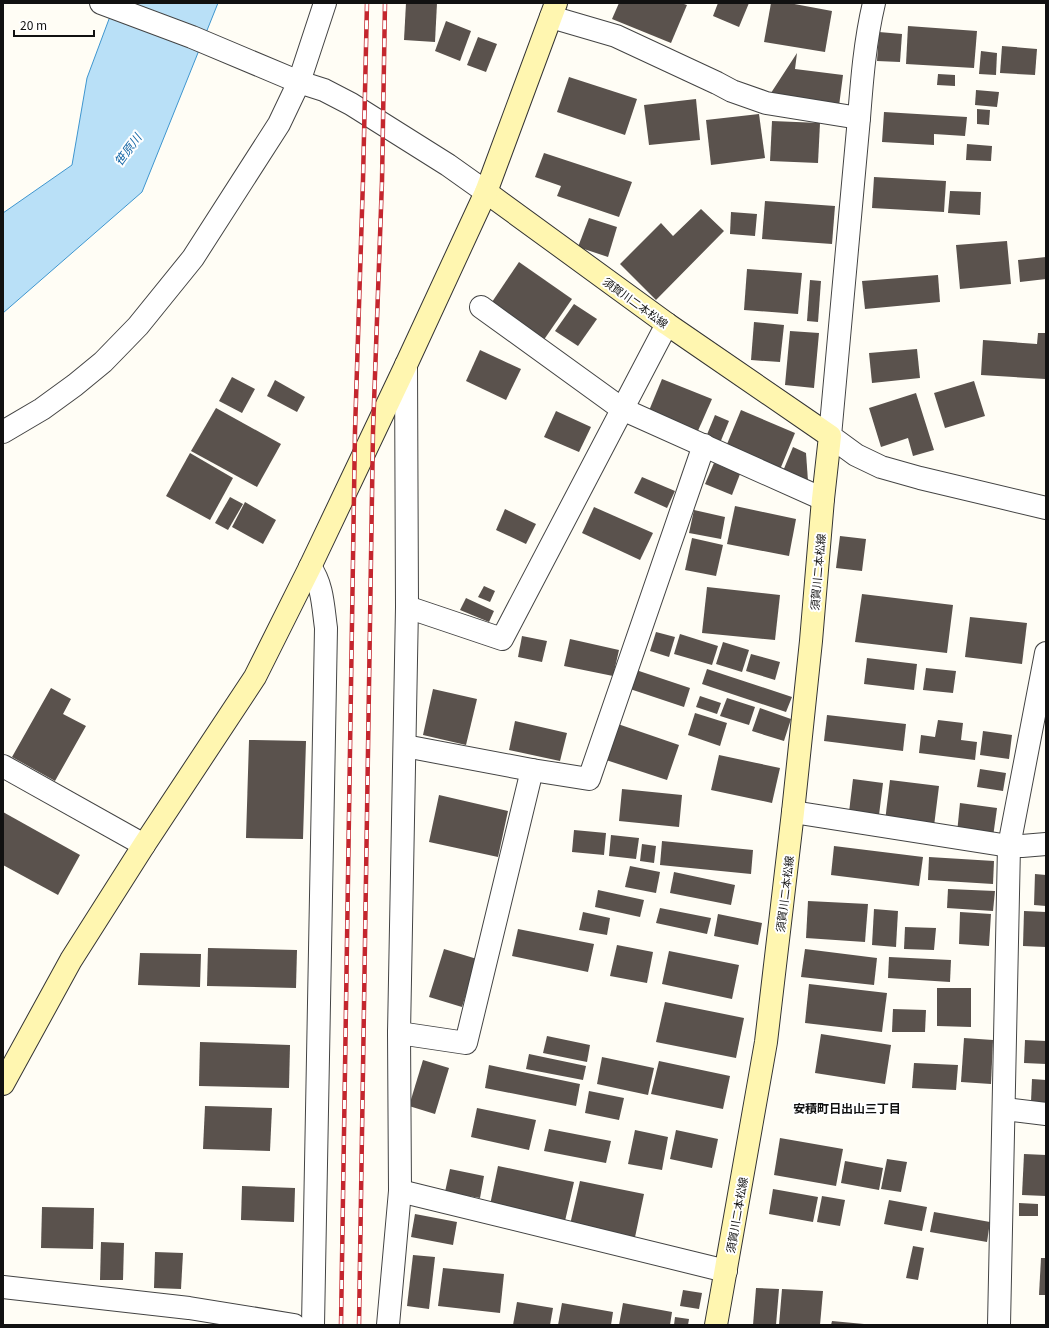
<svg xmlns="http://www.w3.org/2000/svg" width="1049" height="1328" font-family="Georgia,'Noto Sans JP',serif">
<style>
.water{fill:#b9e0f7;stroke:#3f96cf}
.building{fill:#5a524d}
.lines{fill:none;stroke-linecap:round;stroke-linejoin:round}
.street-casing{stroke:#444;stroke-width:24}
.secondary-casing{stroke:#333;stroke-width:24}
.street{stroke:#fff;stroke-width:22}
.secondary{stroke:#fff6b0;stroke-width:22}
.rail-casing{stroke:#c4262e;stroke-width:4.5}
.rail{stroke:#fff;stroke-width:3;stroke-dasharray:9;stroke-linecap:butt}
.labels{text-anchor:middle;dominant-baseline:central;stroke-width:4;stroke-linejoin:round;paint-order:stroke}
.street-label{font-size:11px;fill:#111;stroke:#fff}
.water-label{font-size:12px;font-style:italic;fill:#1768a6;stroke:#fff}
.neighbourhood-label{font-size:12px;font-weight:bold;fill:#111;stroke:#fff}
</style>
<rect width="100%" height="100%" fill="#fffdf5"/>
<polygon class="water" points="115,3 218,3 142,192 3,313 3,213 72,165 87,78"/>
<g class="building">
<polygon points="406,3 437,3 435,42 404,40"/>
<polygon points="619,3 681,3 687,5 671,43 612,19"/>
<polygon points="718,3 749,3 739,27 713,16"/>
<polygon points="771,3 789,3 832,11 825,52 764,42"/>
<polygon points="446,21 471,31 460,61 435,51"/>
<polygon points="908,26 977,31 974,68 906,64"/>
<polygon points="879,32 902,34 900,62 877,61"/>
<polygon points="478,37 497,44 486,72 467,65"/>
<polygon points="1002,46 1037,49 1035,75 1000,73"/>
<polygon points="981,51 997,53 996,75 979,74"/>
<polygon points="797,53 795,69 843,75 839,106 769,96"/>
<polygon points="938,74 955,75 955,86 937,85"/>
<polygon points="569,77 637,99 625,135 557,112"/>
<polygon points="976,90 999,92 997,107 975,105"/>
<polygon points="696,99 700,140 649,145 644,105"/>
<polygon points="977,109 990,110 989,125 977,124"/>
<polygon points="884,112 967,117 965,136 934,134 934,145 882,142"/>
<polygon points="759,114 765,158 711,165 706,120"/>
<polygon points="772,121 820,123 818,163 770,161"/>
<polygon points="967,144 992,146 991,161 966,160"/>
<polygon points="544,153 632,182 619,217 557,196 561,186 535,177"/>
<polygon points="874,177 946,181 944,212 872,208"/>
<polygon points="950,191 981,192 980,215 948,213"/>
<polygon points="765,201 835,206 832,244 762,239"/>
<polygon points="701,209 724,231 656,300 620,264 661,223 673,236"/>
<polygon points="731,212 757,214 755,236 730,234"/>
<polygon points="589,218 617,227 608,257 578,247"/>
<polygon points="1007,241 1011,284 960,289 956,245"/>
<polygon points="1046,257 1046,279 1020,282 1018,260"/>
<polygon points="519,262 572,299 541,344 488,308"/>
<polygon points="747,269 802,273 798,314 744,310"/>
<polygon points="938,275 940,302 865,309 862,281"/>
<polygon points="810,280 821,281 818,322 807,321"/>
<polygon points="574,304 597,319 578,346 555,331"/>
<polygon points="754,322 784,325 780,362 751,360"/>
<polygon points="790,331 819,333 814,388 785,385"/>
<polygon points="1038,333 1046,333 1045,379 981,375 983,340 1037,344"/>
<polygon points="917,349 920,378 872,383 869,353"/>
<polygon points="480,350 521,369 506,400 466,381"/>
<polygon points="232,377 255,389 242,413 219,401"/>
<polygon points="662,379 712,399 697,433 648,413"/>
<polygon points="275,380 305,397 297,412 267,396"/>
<polygon points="974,381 985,416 945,428 934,393"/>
<polygon points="916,393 934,450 913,456 908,438 881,447 869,408"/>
<polygon points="216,408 281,444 257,487 191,451"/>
<polygon points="741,410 795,433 779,472 725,449"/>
<polygon points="556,411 591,427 579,452 544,437"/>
<polygon points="715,415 729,421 720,443 706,437"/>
<polygon points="793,447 806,453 808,481 783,471"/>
<polygon points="190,453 233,478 210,520 166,496"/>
<polygon points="714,463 740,474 732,495 705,484"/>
<polygon points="642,477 675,491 667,508 634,493"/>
<polygon points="230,497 243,504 228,530 215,523"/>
<polygon points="245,502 276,520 263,544 232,527"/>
<polygon points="735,506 796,519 789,556 727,544"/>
<polygon points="594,507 653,533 640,560 582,533"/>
<polygon points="505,509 536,524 526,544 496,530"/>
<polygon points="694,510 725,517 721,539 689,533"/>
<polygon points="840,536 866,539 862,571 836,568"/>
<polygon points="692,538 723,545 716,576 685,570"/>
<polygon points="484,586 495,591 490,602 478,597"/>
<polygon points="707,587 780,595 775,640 702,633"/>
<polygon points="862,594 953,605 947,653 855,642"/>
<polygon points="466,598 494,611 489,622 460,610"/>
<polygon points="970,617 1027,623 1022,664 965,657"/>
<polygon points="656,632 675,637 669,657 650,651"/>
<polygon points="680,634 718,646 712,665 674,654"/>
<polygon points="522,636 547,641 542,662 518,657"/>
<polygon points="570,639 619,650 613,676 564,666"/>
<polygon points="723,642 749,650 742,672 716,664"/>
<polygon points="751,654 780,662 775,680 746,671"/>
<polygon points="867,658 917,664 914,690 864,684"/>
<polygon points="926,668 956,671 953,693 923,690"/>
<polygon points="633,669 690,688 684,707 627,688"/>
<polygon points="707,669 792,697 786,712 702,684"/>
<polygon points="51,688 71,699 63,714 86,726 55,781 12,757"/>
<polygon points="433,689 477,699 466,745 423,735"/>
<polygon points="700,696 721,703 717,714 696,707"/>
<polygon points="727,698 755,707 749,725 720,716"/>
<polygon points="760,708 791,719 784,741 752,731"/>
<polygon points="695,713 727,723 720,746 688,735"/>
<polygon points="827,715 906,724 903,751 824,741"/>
<polygon points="938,720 963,723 961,740 977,742 975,760 919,753 921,735 935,737"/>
<polygon points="515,721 567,733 560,761 509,750"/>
<polygon points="615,723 679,745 667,780 603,759"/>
<polygon points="983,731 1012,735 1009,759 980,755"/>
<polygon points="249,740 306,741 303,839 246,838"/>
<polygon points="719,755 780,768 772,803 711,790"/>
<polygon points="980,769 1006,773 1003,791 977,787"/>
<polygon points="853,779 883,783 879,815 849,812"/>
<polygon points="890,780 939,786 934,826 885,821"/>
<polygon points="622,789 682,795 679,827 619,821"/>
<polygon points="439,795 508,811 498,857 429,842"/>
<polygon points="960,803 997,808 993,837 957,833"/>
<polygon points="3,812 80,855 58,895 3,865"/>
<polygon points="574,830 606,833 604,855 572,852"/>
<polygon points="611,835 639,838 636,859 609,856"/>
<polygon points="662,841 753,850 751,874 660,865"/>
<polygon points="642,844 656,846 654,863 640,861"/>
<polygon points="834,846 923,857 919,886 831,875"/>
<polygon points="929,857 994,861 993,884 928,880"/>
<polygon points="630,866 660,872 656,893 625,887"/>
<polygon points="674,872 735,885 731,905 670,893"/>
<polygon points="1035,874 1046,875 1046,906 1034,905"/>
<polygon points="948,889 995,891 993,911 947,908"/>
<polygon points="598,890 644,900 640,917 595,907"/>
<polygon points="808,901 868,904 865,942 806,938"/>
<polygon points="660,908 711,918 707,934 656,923"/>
<polygon points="874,909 898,911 896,947 872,945"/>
<polygon points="1024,911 1046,912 1046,947 1023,946"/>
<polygon points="583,912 610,918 607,935 579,930"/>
<polygon points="960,912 991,914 989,946 959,944"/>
<polygon points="718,914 762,923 758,945 714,936"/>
<polygon points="905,927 936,928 934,950 904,949"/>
<polygon points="518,929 594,944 588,972 512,956"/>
<polygon points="617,945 653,952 647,983 610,976"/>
<polygon points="208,948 297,950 296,988 207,986"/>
<polygon points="444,949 477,959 462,1007 429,997"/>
<polygon points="805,949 877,958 874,985 801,977"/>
<polygon points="669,951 739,965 732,999 662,984"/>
<polygon points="140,953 201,954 200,987 138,985"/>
<polygon points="889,957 951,960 950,982 888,978"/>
<polygon points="809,984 887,993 882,1032 805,1023"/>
<polygon points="937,988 971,988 971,1027 937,1026"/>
<polygon points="665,1002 744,1018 736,1058 656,1042"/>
<polygon points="893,1009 926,1010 925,1032 892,1032"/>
<polygon points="821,1034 891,1045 885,1084 815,1073"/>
<polygon points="547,1036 590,1045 587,1062 543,1053"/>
<polygon points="964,1038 993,1040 991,1084 961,1082"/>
<polygon points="1025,1040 1046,1041 1046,1064 1024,1063"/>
<polygon points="200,1042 290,1045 289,1088 199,1086"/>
<polygon points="529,1054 586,1066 583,1080 526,1069"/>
<polygon points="602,1057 654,1068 648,1095 597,1084"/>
<polygon points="423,1060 449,1068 435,1114 409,1106"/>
<polygon points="659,1061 730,1076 723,1109 651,1094"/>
<polygon points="914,1063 958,1065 956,1090 912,1088"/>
<polygon points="489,1065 580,1084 576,1106 485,1088"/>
<polygon points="1032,1079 1046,1080 1046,1103 1031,1102"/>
<polygon points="589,1091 624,1098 619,1120 585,1113"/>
<polygon points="205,1106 272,1108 270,1151 203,1149"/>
<polygon points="477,1108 536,1120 529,1150 471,1137"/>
<polygon points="549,1129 611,1141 606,1163 544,1151"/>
<polygon points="635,1130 668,1137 662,1170 628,1164"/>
<polygon points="676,1130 718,1139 712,1168 670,1159"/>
<polygon points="780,1138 843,1149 836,1186 774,1175"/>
<polygon points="1024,1154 1046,1155 1046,1196 1022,1195"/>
<polygon points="887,1159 907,1162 901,1192 881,1189"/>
<polygon points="845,1161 883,1168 879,1190 841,1183"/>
<polygon points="498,1166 574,1182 565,1221 490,1205"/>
<polygon points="450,1169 484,1176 480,1198 445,1192"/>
<polygon points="580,1181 644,1194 634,1242 569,1229"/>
<polygon points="242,1186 295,1188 294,1222 241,1220"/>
<polygon points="773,1189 818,1197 813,1222 769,1214"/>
<polygon points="822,1196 845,1200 840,1226 817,1222"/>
<polygon points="889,1200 927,1207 922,1231 884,1224"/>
<polygon points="1019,1203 1038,1204 1038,1216 1019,1216"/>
<polygon points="42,1207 94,1208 93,1249 41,1248"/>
<polygon points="934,1212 990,1222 987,1242 930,1232"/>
<polygon points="415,1214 457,1222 453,1245 411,1237"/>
<polygon points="101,1242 124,1243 123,1280 100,1280"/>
<polygon points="913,1246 924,1248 918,1280 906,1278"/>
<polygon points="155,1252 183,1253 181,1289 154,1288"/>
<polygon points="413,1255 435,1257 429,1309 407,1306"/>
<polygon points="1041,1258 1046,1258 1046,1295 1039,1295"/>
<polygon points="443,1268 504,1274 500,1313 438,1306"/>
<polygon points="756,1288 779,1289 776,1325 753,1325"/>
<polygon points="782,1289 823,1291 820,1325 779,1325"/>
<polygon points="683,1290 702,1293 699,1309 680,1306"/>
<polygon points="517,1302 553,1308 550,1325 513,1325"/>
<polygon points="562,1303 613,1312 611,1325 558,1325"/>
<polygon points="623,1303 672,1312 670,1325 619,1325"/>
<polygon points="675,1317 689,1319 688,1325 674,1325"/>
<polygon points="832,1321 864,1324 864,1325 831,1325"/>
</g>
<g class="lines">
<defs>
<g id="street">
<polyline points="101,3 192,37 299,82 324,90 351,104 448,165 486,192"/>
<path d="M874,3C865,41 862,79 859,118L830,436L856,455L881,467L920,478L1046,508"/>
<polyline points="551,17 616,36 717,83 732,91 766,103 859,118"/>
<polyline points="481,307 622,409 823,499"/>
<polyline points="3,432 42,409 75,385 103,362 138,326 193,258 279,124 299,82 325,3"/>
<path d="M310,567C323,585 323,607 326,628L313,1325"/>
<polyline points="407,607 502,639 667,324"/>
<polyline points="405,746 532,770 589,779 704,445"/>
<polyline points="3,766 144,845"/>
<polyline points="793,812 1009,846 1022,846 1046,844"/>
<polyline points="399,1033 466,1043 532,770"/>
<polyline points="1005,1109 1046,1114"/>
<polyline points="400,1191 726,1271"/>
<polyline points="3,1287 189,1308 294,1325"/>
<polyline points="388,1325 400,1191 399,1033 407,607 406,365"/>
<polyline points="999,1325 1009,846 1046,653"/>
</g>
<g id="secondary">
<polyline points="486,192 667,324 830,436 823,499 811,641 793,812 766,1042 716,1325"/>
<polyline points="3,1084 71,960 144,845 255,677 310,567 406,365 486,192 556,3"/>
</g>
</defs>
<use href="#street" class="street-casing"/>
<use href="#secondary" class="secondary-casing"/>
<use href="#street" class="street"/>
<use href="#secondary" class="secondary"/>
<defs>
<g id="rail">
<polyline points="341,1325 355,431 363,180 367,3"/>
<polyline points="359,1325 373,431 382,181 385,3"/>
</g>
</defs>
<use href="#rail" class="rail-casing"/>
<use href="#rail" class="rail"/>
</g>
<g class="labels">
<g class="street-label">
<text transform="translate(636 302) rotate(36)">須賀川二本松線</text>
<text transform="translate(817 572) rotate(-85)">須賀川二本松線</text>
<text transform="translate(784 894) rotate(-83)">須賀川二本松線</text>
<text transform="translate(736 1215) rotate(-80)">須賀川二本松線</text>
</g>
<g class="water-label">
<text transform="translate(127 149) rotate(-54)">笹原川</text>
</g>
<g class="neighbourhood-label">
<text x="847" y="1107">安積町日出山三丁目</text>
</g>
</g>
<rect width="1049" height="1328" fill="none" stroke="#111111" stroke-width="8"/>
<path d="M14 30v6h80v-6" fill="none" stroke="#111111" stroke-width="2"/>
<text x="20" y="30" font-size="12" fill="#111111" stroke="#ffffff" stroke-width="3" paint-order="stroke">20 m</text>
</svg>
